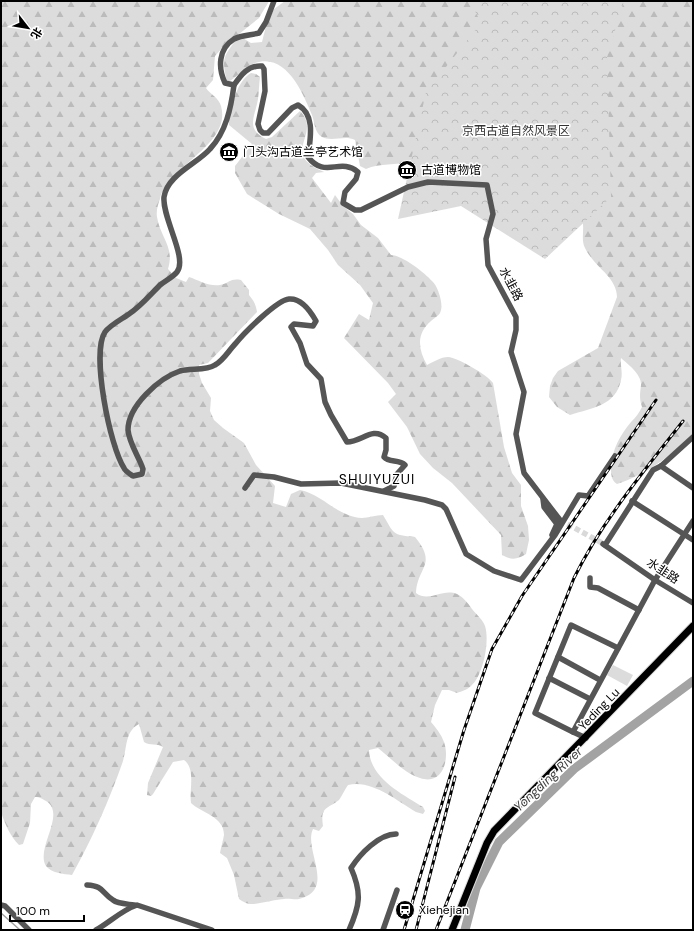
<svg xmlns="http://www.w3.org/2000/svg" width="694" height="931" font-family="'DM Sans','Noto Sans SC',sans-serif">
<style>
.green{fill:#dcdcdc}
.forest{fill:url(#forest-firs)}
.park{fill:url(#park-crowns)}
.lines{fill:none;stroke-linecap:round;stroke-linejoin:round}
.stream{stroke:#a3a3a3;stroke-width:1.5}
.river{stroke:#a3a3a3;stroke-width:9}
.minor-tunnel{stroke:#d9d9d9;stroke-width:5.5;stroke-dasharray:5.5 3;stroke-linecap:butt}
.major-casing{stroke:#dbdbdb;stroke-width:9}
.minor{stroke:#555;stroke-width:5.5}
.major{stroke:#000;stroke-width:7}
.rail-casing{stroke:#000;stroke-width:3}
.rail{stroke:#fff;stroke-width:1.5;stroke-dasharray:4.5;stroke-linecap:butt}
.labels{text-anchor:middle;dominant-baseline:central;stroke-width:3;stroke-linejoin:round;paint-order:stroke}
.park-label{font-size:12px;fill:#333;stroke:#fff}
.poi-label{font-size:12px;fill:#000;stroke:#fff;text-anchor:start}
.street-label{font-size:12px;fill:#000;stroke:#fff}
.water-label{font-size:13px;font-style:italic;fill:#444;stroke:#fff}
.quarter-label{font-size:14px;letter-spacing:1px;fill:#000;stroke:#fff}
</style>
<defs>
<pattern id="forest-firs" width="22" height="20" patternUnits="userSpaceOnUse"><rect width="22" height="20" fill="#dcdcdc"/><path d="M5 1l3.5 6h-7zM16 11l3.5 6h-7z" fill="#bbb"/></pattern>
<pattern id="park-crowns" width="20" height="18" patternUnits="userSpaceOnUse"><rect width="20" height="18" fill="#dcdcdc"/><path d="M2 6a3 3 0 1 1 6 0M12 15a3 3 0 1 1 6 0" fill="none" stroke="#bbb"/></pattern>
</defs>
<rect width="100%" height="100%" fill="#fff"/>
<polygon class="green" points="613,665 633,675 627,686 607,675"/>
<g class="forest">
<path d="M1,1H269L259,18L224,46L215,56L213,80L206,88C210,94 219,98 221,106C232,145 167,166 160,199C158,204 156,211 157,217C160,237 175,247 168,269L176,278L186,282L189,277C198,280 210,287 220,285C230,283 230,278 241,280L249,290V295C254,301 256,305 257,312L208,363L199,365V374L202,383L211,398L210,411L214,420L223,428L244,443L256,465L275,486L273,503L286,507L291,494L300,490C322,494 338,517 362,518C368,518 376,515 383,515C394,533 391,535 415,537C438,565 417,567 416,593C429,603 442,588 457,594C463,597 468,603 472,609C476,614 483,620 485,626C490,641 483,676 471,686C467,690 462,691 457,693L449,690H442L435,705L431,722C436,728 441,734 444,742C450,759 443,786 420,778C404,773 392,759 378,748L369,750C370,778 402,794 423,807L425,811L423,814L416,812C396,800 371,779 348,785C345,789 342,796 339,800C328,809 320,806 323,826L319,831L313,829C303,849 337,890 299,899C295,900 289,898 284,899C277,899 255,905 250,904C247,904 242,901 239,899L234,875L227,858L220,853C221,847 223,841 224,835C224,816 201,813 191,803C189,790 196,769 184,760L173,762L153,794L151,796L147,795L148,783L163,747C157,743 150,746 144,742L139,724C125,731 127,748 123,761C110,799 91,841 72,875C64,874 51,873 46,866C35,848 67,814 46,801C42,799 40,797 35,797L31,804L30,823L23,844L19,845C10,836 5,824 1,812Z"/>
<path d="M285,1H693V434C669,457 649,473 617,484C611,480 611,474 611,467C612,450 620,435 631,422C636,417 639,413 642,407C639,398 640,394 641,385C642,375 628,364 621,358C620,365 623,373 621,380C616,406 591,408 570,415L557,407L549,397L550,386L553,378L558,371L598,348L617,297C617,277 594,267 585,248C580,238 586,228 581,215L411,160C396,167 380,162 366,169L360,166L355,140C345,135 332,142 322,137C314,132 315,123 312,115C303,93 286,52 255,63C244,67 239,75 230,81H227C221,57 224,57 237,38L241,37L251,43L262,42L266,26L274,9Z"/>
<path d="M251,73L256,74L260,77C259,84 259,92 258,99C255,117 245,129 266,139L272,137L300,111C323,134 278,153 324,172L316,173L312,178L331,203L335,195L343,206L353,214L361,225L378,238L391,255C402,255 425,273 432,281C438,286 443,303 441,310C440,316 435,317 431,321C416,334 418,349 427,365C433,362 441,357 448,357C458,358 488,375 493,383L504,447L512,473L521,485V506L528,526L529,540L526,554C517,560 511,560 502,555L501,535L452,483L433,468L420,454L407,427L388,402L396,394L388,383L344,338L359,314L369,320L373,303L360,285L338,265L328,250L310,229L279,214L247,194L235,173V166L252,144L229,125V120C233,104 236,82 251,73Z"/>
</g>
<polygon class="park" points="470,1 624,1 607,57 611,197 545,259 461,206 398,219 426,92 481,23"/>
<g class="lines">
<polyline class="stream" points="1,913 20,930"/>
<polyline class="river" points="465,930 476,888 499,842 574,769 693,681"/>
<polyline class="minor-tunnel" points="560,520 602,543"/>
<defs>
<polyline id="major" points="452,930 487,843 494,831 693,626"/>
</defs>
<use href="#major" class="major-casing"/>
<g class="minor">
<path d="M274,1L266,22L259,33C252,35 241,35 234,39C218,49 218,68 225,83L234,85C241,75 248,65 262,66L264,69L265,91L258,124L260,130L263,133H268L292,108L298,105C316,115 310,140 308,157C325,179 340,157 358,172L356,179L345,192L343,203L355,210H361L408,187L428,182L487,185L493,214L486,239L488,265L516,317V330L511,352L524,392L516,434L524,473L560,520"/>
<path d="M234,85C231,108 226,132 210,149C197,164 167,175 164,197C162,218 188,258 177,272C173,277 165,281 160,285C150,295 141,306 129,314C122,319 110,325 105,332C91,353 110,447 124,468C125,471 130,474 133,476L142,474L143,469C139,457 129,443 128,430C128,406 159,378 180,371C191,368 206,371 215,365C224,360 229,350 236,343C244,333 277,300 289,299C301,298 311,312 316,321L313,326L294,324L291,327L300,343L307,364L321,379L325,402L331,415L347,442C362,442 372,426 386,438V450L384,457C389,463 399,459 405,465L397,474L394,486L384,491"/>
<polyline points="661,466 693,488"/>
<polyline points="245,488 254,475 274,477 301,484 341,483 425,500 442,505 446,509 466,554 494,571 521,580 555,535 579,495 588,496 615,456"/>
<polyline points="543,499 544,507 557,524 552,535"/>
<polyline points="632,501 693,540"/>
<polyline points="603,544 655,580 693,603"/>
<polyline points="605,545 653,470 661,466 693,437"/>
<polyline points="590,578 590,587 598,588 639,610"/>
<polyline points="558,657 600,680"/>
<polyline points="549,678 590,699"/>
<polyline points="573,732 535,713 571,625 618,648"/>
<polyline points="586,738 573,732 655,580 693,521"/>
<path d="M87,885C104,886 101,892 113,900C118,904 128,904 134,905"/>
<polyline points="1,905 5,906 29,930"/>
<path d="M96,930C110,922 122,910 137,905L212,930"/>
<path d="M349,930C360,905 362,893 351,868C360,854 379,834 396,834"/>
<polyline points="383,930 397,890"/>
</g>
<use href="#major" class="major"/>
<defs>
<g id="rail">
<polyline points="404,930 464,730 492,649 522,596 656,400"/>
<polyline points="416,930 455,777"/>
<path d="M436,930L574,578C602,521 644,471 683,421"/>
</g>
</defs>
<use href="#rail" class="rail-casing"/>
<use href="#rail" class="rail"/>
</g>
<defs>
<symbol id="museum-disc" viewBox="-11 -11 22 22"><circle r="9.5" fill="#000" stroke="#fff"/><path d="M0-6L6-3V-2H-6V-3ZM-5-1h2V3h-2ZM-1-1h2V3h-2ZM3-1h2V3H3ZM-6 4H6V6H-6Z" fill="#fff"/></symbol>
<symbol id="station-disc" viewBox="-11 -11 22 22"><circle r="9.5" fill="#000" stroke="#fff"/><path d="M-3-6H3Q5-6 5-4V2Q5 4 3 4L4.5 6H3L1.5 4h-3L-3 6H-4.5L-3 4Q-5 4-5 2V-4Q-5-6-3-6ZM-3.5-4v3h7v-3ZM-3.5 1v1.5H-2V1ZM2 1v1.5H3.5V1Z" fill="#fff"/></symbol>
</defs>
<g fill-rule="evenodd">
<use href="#museum-disc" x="218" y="141" width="22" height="22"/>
<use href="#museum-disc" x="396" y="159" width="22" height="22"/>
<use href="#station-disc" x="394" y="899" width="22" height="22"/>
</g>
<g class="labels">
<g class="park-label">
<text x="516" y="131">京西古道自然风景区</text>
</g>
<g class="poi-label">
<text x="243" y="152">门头沟古道兰亭艺术馆</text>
<text x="421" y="170">古道博物馆</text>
<text x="419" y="910">Xiehejian</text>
</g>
<g class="street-label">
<text transform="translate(511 284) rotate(62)">水韭路</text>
<text transform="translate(663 571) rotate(33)">水韭路</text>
<text transform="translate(599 709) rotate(-46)">Yeding Lu</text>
</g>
<g class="water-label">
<text transform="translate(548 779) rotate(-43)">Yongding River</text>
</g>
<g class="quarter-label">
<text x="377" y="479">SHUIYUZUI</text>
</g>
</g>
<rect width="694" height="931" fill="none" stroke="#000000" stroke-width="4"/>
<g transform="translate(28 28) rotate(121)" stroke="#ffffff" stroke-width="3" paint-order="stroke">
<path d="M0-3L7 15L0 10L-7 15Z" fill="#000000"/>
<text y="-6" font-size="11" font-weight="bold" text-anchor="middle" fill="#000000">北</text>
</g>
<path d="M10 915v6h74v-6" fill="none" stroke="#000000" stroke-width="2"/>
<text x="16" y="915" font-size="12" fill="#000000" stroke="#ffffff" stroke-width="3" paint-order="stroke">100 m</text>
</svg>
